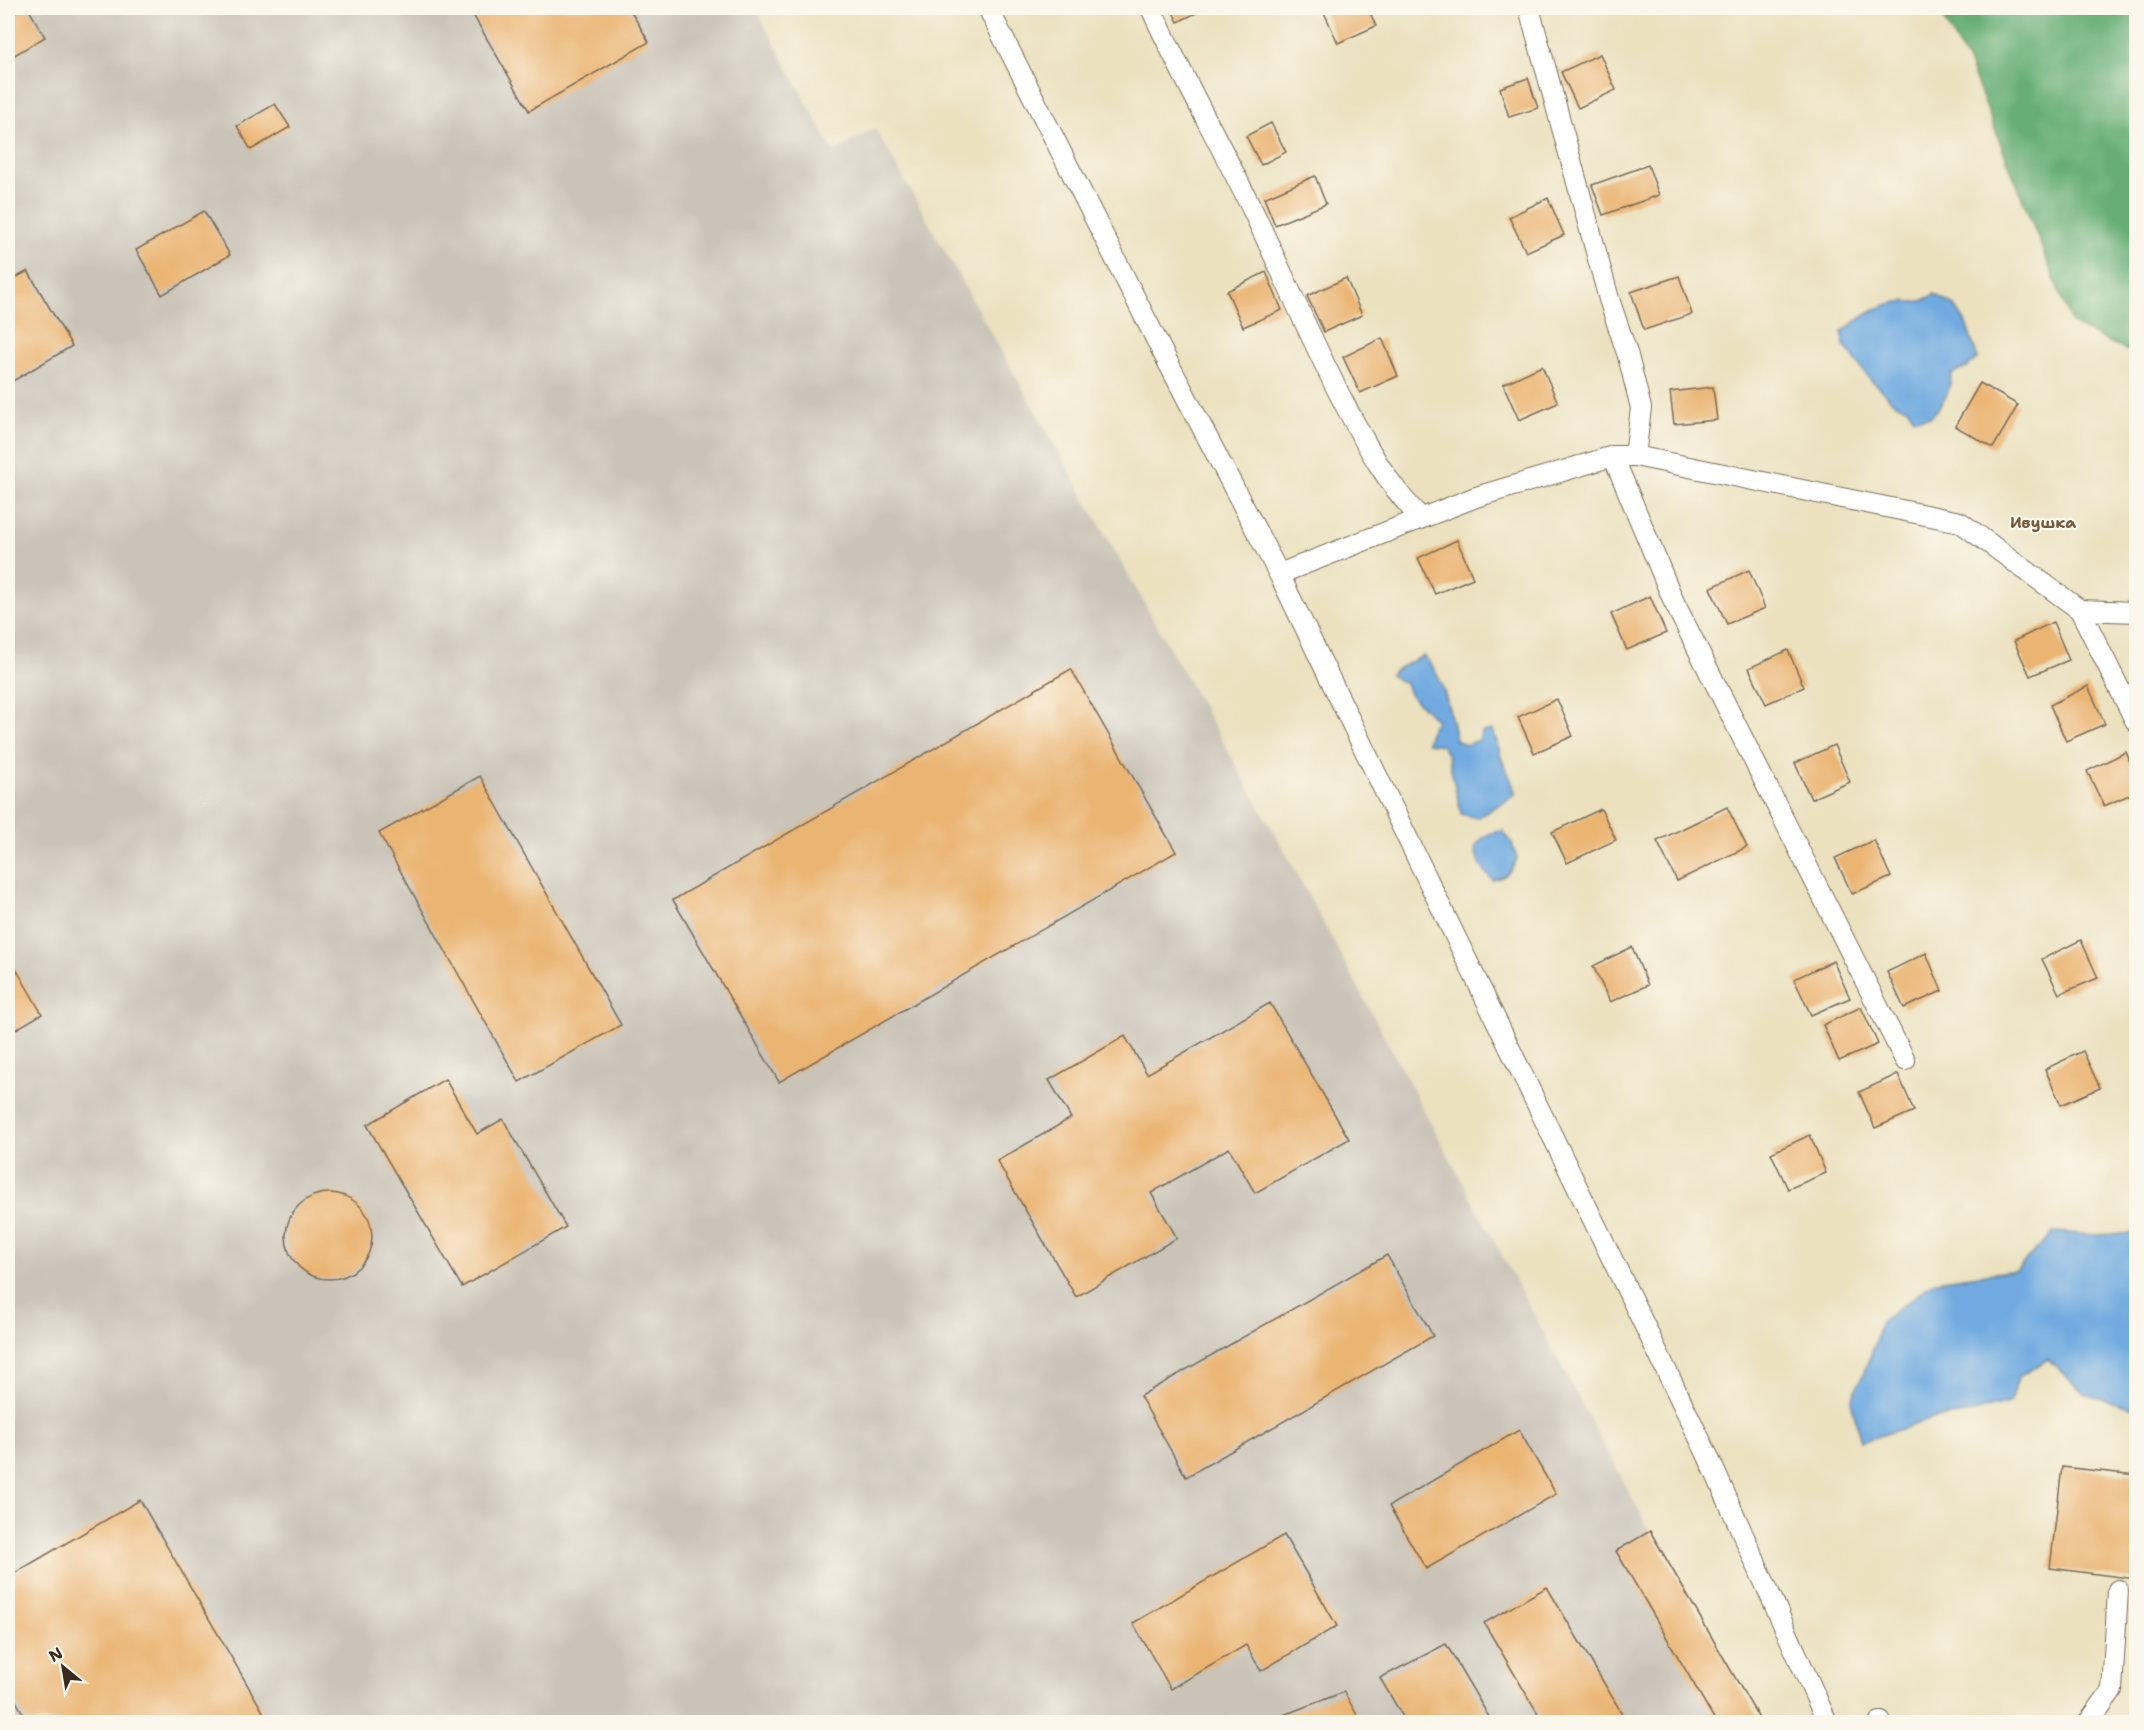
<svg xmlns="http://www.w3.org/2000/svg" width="2144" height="1730" font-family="'Shantell Sans',sans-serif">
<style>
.industrial{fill:#c9c3b8}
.forest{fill:#66ae74;stroke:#506c49;stroke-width:1.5}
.water{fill:#6faae0;stroke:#556a7f;stroke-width:1.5}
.building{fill:#eab472}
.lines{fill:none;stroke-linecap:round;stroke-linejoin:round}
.service-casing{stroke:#796a56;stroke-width:22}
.service{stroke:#fff;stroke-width:20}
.labels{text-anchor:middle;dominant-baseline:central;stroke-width:4.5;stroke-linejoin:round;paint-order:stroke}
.neighbourhood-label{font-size:16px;font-weight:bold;fill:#785a3b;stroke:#fbf7ec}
</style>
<rect width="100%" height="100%" fill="#fbf7ec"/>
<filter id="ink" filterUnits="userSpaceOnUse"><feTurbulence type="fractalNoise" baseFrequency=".0167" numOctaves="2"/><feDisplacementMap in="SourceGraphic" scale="12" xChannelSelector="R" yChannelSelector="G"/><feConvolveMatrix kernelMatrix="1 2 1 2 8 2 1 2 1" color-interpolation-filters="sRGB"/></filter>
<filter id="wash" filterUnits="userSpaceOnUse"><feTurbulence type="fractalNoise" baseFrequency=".008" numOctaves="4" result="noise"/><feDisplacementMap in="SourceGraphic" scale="24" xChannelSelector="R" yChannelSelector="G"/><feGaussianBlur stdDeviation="1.35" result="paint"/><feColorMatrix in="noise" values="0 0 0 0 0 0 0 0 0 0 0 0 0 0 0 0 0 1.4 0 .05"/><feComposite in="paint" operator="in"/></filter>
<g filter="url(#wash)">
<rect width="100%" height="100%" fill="#ebe1bf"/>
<polygon class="industrial" points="8,8 755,8 834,152 875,128 1283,848 1650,1531 1761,1722 8,1722"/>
<polygon class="forest" points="1937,8 2136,8 2136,341 2130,352 2072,324 1970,66"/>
<g class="water">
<path d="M1935,294L1955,306L1965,321L1978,358L1967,367L1951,374C1951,391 1943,404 1931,417L1914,418L1908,409L1892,401L1868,377L1844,345L1842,332C1858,320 1877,305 1898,302C1917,300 1916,306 1935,294Z"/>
<path d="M1423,656C1443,671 1451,716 1456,740L1465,745L1479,740L1482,732L1492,730C1497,738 1497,744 1500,753C1503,768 1514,779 1515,795L1477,818L1461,814L1448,755L1441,745L1427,743L1431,728L1437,720L1411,696L1406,684L1390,675L1393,671Z"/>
<path d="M1503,831L1512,843L1517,859C1511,871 1507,877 1493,880C1482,870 1477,862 1475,848C1482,836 1490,832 1503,831Z"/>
<polygon points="2054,1232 2095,1235 2136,1233 2136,1409 2085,1394 2048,1359 2019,1377 2009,1403 1965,1414 1935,1418 1861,1442 1851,1401 1870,1358 1881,1322 1935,1281 2016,1270"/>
</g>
<g id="blocks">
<g class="building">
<polygon points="8,8 28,8 45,37 8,59"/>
<polygon points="469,8 629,8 649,42 529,111"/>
<polygon points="1171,8 1206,8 1178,22"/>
<polygon points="1322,8 1368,8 1376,26 1338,43"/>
<polygon points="1600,54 1616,90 1578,108 1561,72"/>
<polygon points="1528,78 1538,108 1509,117 1500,88"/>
<polygon points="275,104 290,127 251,150 237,126"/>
<polygon points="1271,123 1286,152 1261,165 1246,136"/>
<polygon points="1648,165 1659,195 1603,215 1592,185"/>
<polygon points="1315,176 1326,204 1275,225 1264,198"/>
<polygon points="1548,198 1564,235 1526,252 1509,217"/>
<polygon points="204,211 230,255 162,295 136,250"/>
<polygon points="28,271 72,346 8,384 8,282"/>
<polygon points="1266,272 1282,310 1243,327 1227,291"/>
<polygon points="1679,276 1692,314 1644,330 1631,292"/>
<polygon points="1346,278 1362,315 1324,332 1307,296"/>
<polygon points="1382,338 1398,376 1360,393 1343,357"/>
<polygon points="1542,366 1558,403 1519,420 1503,384"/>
<polygon points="1980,383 2018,405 1993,448 1955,426"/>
<polygon points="1713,387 1717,420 1674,424 1670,392"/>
<polygon points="1457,540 1473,578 1435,594 1418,558"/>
<polygon points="1749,570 1765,608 1727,624 1710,588"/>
<polygon points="1650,596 1666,633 1627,650 1611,614"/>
<polygon points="2053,622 2069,660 2030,676 2014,641"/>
<polygon points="1788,650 1804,687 1766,704 1749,668"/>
<polygon points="1071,669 1176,852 779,1082 673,900"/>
<polygon points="2088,686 2105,724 2066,741 2050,705"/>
<polygon points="1557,699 1573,736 1534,753 1518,717"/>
<polygon points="1834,745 1850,782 1811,799 1795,763"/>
<polygon points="2126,752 2136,776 2136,792 2104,806 2087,771"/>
<polygon points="480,776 621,1025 519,1082 379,833"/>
<polygon points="1727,807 1747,847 1677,881 1657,841"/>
<polygon points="1601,809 1616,840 1567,863 1552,832"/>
<polygon points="1874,840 1891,877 1852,894 1835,858"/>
<polygon points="2081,940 2098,978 2059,994 2042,959"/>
<polygon points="1632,947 1648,985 1610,1002 1593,966"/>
<polygon points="1926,953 1942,991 1904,1008 1887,972"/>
<polygon points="8,955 42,1014 8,1034"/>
<polygon points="1833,961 1850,998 1811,1015 1794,979"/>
<polygon points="1270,1003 1349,1139 1255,1193 1229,1148 1151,1193 1177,1238 1076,1297 997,1161 1071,1118 1049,1080 1125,1036 1147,1074"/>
<polygon points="1861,1007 1878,1044 1839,1061 1823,1025"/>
<polygon points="2083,1051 2100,1088 2061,1105 2045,1069"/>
<polygon points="1898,1074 1914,1111 1875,1128 1859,1092"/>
<polygon points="445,1079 477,1134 503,1119 566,1227 462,1287 367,1125"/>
<polygon points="1810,1135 1826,1173 1788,1189 1771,1153"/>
<circle cx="329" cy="1236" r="43"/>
<polygon points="1387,1255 1433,1336 1186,1477 1140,1396"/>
<polygon points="1519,1430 1556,1494 1426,1569 1389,1506"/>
<polygon points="2062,1467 2136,1475 2136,1579 2050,1568"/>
<polygon points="140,1500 269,1722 28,1722 8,1687 8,1577"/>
<polygon points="1650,1531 1761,1722 1716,1722 1616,1551"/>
<polygon points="1284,1535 1337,1626 1261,1671 1246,1645 1171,1689 1133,1623"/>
<polygon points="1547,1587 1627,1722 1543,1722 1484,1623"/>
<polygon points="1446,1644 1492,1722 1406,1722 1380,1678"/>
<polygon points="1344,1692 1361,1722 1265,1722"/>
</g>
</g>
</g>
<g filter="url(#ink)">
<use href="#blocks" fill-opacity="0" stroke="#796a56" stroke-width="1.5"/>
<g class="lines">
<defs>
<g id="service">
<polyline points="988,8 1162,351 1279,574 1707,1454 1827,1722"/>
<path d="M1151,8C1182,77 1220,143 1253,211C1284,276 1312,342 1345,405C1367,446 1388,486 1421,518"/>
<polyline points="1529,8 1609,299 1628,356 1641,408 1635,456"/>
<polyline points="1613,456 1674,602 1905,1060"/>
<polyline points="1279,574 1476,497 1613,456 1635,456 1960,522 2080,610 2136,722"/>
<polyline points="2080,610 2136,612"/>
<polyline points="1880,1722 1881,1722"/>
<polyline points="2089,1722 2112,1690 2118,1590"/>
</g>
</defs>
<use href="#service" class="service-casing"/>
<use href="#service" class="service"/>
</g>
</g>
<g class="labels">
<g class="neighbourhood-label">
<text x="2043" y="522">Ивушка</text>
</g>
</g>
<rect width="2144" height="1730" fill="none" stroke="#fbf7ec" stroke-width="30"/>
<g transform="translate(63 1667) rotate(330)" stroke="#fbf7ec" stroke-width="4.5" paint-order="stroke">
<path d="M0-4.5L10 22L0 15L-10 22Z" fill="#3b2a1e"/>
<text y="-9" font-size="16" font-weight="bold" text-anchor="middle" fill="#3b2a1e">N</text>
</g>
</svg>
